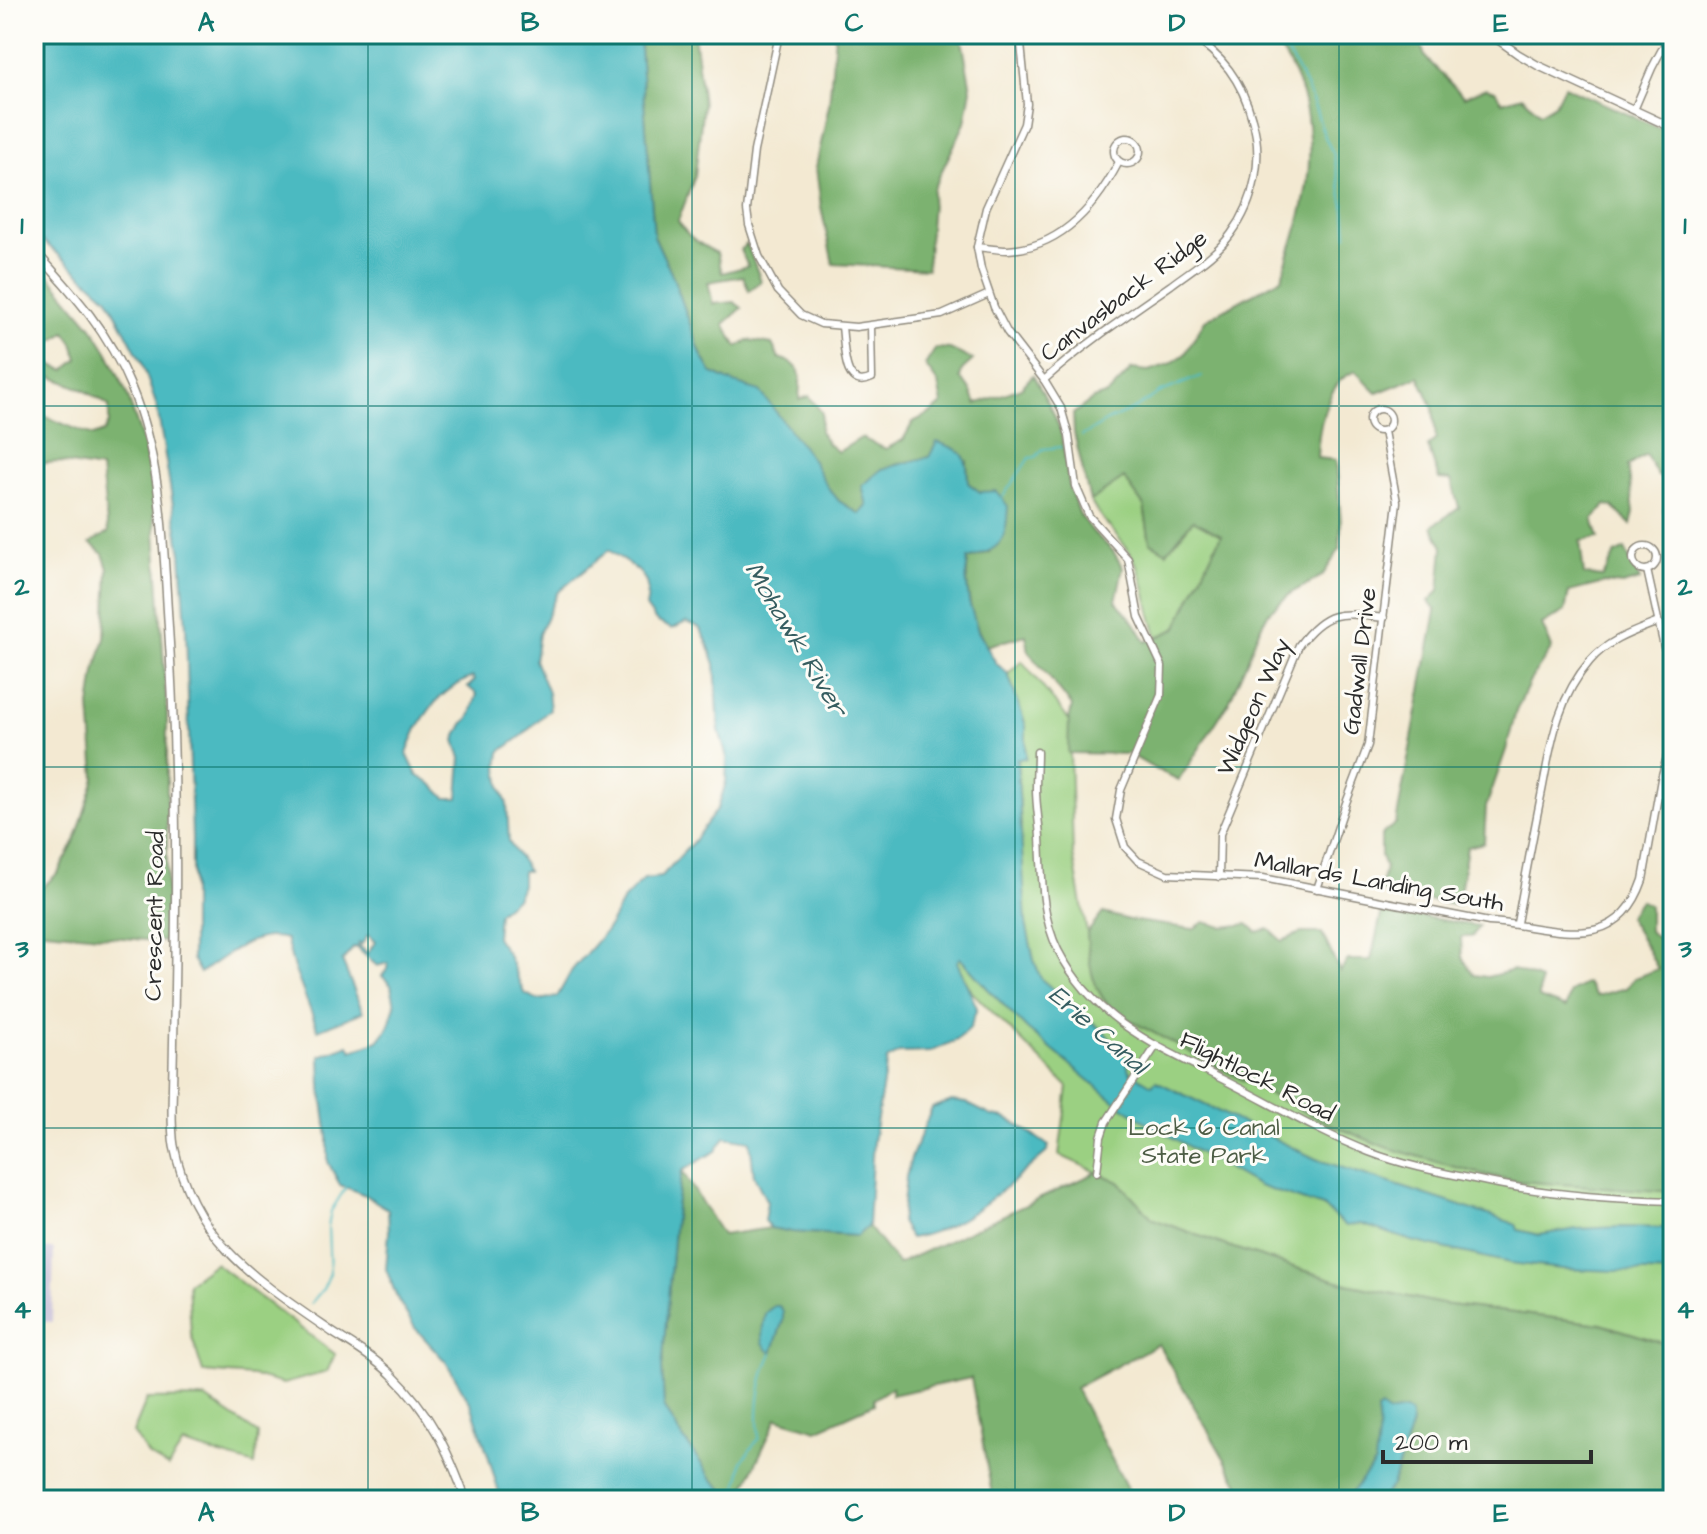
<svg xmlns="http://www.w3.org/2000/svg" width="1707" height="1534" font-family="'Architects Daughter',sans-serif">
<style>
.industrial{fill:#c8c0d8}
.green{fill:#9bd082;stroke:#637e56;stroke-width:2}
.forest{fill:#7cb270;stroke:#546e4e;stroke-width:2}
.water{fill:#4bbac1;stroke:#3b7276;stroke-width:2;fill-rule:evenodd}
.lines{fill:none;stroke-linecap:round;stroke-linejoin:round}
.stream{stroke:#4bbac1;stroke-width:2}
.minor-casing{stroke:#8f8a7e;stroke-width:9}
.tertiary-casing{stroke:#8f8a7e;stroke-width:10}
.minor{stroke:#fff;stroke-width:6}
.tertiary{stroke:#fff;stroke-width:7}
.grid{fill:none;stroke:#0f766e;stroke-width:2;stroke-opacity:0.55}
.labels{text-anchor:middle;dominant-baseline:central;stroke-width:6;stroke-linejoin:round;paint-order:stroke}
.street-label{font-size:24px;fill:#2b2b2b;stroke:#fdfcf7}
.park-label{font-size:24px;fill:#4d5d45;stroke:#fdfcf7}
.water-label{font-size:26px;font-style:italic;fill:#365d60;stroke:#fdfcf7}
.neatline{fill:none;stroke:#0f766e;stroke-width:3}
.grid-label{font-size:26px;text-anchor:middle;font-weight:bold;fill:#0f766e}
</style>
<rect width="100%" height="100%" fill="#fdfcf7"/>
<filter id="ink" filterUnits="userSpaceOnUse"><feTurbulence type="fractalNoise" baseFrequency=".0125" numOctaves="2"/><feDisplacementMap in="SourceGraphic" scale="16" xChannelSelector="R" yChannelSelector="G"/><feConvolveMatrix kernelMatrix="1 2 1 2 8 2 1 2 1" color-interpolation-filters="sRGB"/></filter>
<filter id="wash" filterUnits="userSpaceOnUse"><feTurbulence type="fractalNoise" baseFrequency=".006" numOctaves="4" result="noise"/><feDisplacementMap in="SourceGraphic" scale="32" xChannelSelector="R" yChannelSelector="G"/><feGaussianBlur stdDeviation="1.8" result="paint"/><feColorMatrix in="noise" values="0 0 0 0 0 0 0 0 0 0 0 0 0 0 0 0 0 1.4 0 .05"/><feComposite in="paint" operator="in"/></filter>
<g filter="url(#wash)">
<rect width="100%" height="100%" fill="#f3e9d2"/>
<polygon class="industrial" points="34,1248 54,1249 52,1322 34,1321"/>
<g class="green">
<path d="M1124,478L1144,506L1150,542L1167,552L1193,520L1221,535L1176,629L1158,637C1148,613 1147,586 1136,563C1125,540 1102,523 1090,501Z"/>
<polygon points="1022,661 1069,720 1073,854 1095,978 1673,1166 1673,1346 1601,1324 1442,1304 1347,1284 1227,1246 1153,1219 1119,1182 1059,1155 1068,1087 972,992 956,962 960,958 1021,826 1017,758 1026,757 1026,726 1008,674"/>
<polygon points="215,1263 335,1354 327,1372 283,1384 253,1376 203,1372 191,1334 188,1283"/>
<polygon points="205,1398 258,1434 255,1465 183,1444 168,1467 149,1456 133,1433 147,1399"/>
</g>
<g class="forest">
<path d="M639,34H694L703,105L695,176L678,221C687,237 701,245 717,253L722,273L748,266L740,250L747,244L761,281L749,291L743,276L708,282L713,304L734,302L742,308L724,324L737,347L749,340L772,344L779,358C806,366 800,376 799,400L809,396L822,413L820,431L827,443L838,452L861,438L886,449L903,440L913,422L931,413L942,404L938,383L925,365L936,348L950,349L973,360L962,370L960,378L970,389L976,404L1021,388L1033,375L1053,412L1061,432L1070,491L1080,515L1094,533L1113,551L1123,568L1116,601L1135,623L1146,642L1176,629L1221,535L1193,520L1167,552L1150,542L1144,506L1124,478L1090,501L1074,433L1073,414L1093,399L1108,394L1132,369L1148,371L1170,364L1185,354L1205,320L1282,278C1286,260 1293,243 1298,225C1314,172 1316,105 1285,57C1280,48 1271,41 1264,34H1418L1425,57L1464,97L1486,88L1496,91L1502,102L1522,96L1540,113L1555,104L1564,86L1673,134V519L1664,510L1669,500L1671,485L1657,475L1646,455L1628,466L1634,512L1631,525L1612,506L1606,505L1593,519L1599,538L1580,541L1584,575L1603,577L1615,554L1625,549L1640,580L1622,585L1604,583L1569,592L1565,611L1542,625L1552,648L1531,679L1516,711L1506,750L1486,807L1484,843L1467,847L1458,906L1380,891L1385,867L1381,856V835L1396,823L1436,611L1429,601L1439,591L1443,547L1432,526L1459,508L1451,480L1439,479L1428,446L1436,439L1433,408L1419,376L1377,393L1355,371C1350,374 1343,376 1339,382C1323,403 1318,433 1317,458L1336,460L1341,523L1340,549L1322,576L1291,593L1269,612L1257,634L1247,661L1229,702L1179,780L1155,769L1129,754L1068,753L1069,720L1072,706L1029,652L1026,635L986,646C971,620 964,589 968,559L990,552L980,492L968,483L967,461L929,457L896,465L860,514L839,501L734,383L712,373L701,354L673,277L654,236Z"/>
<polygon points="835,34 961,34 971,89 965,123 933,189 927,269 833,264 821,207 816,167 829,105"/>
<path d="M34,258L92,327L108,353L126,391L144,445L152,487L167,711V942L34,930V895L58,873L75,841L95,778L90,706L95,672L105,638L108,569L103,554L90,543L108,533L101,469L58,462L37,464L34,448V412L93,436L104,432L109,423V406C87,389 61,380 34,371V365L39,360L65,370L78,359L73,343L65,332C54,342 48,344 34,341Z"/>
<path d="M1640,900L1649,905V931L1663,942L1673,941V1192L1517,1181L1473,1172L1385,1147L1327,1123L1280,1100L1118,1014C1091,993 1089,965 1087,933L1103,913L1129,920L1193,929L1204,922L1223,927L1248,924L1257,932L1269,929L1282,941L1301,933H1322L1340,972L1348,960H1371L1382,910L1479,926L1472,937H1461L1462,957L1474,975L1487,977L1514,970L1540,980L1539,998L1566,1008L1570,992L1587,983L1596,996L1626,988L1634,978L1658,969L1648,950L1628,917Z"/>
<polygon points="682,1171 722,1235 771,1228 792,1232 856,1236 868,1226 898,1264 1097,1172 1119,1182 1153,1219 1227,1246 1347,1284 1442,1304 1601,1324 1673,1346 1673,1500 1219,1500 1240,1486 1158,1344 1075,1388 1133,1500 993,1500 971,1378 891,1395 892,1387 874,1399 874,1404 817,1430 777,1418 739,1500 734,1500 713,1480 678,1431 664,1406 662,1368 676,1206"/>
</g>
<g class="water">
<path d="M34,34H639L654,236L673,277L701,354L712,373L734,383L760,391L811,458L827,486L839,501L860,514L867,506L862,486L882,469L929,457L937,442C966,451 967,455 968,483L980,492L996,491L1008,506C1006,543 1002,548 968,559L966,575L969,602L978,631L996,663L1008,674L1026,726V758L1017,759L1026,923L1034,960L1041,979L1105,1033L1126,1058L1129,1071L1152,1085L1156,1081L1316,1159L1516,1224L1518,1230L1539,1235L1577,1229L1620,1227L1673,1228V1273L1562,1269L1510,1263L1412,1241L1361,1224L1346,1226L1323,1207L1259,1186L1152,1126L1113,1100L1027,1029L988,989L960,958L957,962L977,1008L970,1028L957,1040L930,1052L899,1053L887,1060L873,1141L868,1226L857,1236L792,1232L771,1228L764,1221L767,1202L754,1176L750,1141L725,1137L716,1151L682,1171L676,1206L662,1368L664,1406L678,1431L713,1480L734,1500H501L488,1455L471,1404L446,1362L415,1328L398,1300L386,1269L389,1232L388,1209L363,1194L340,1185L328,1162V1137L321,1086L320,1056L349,1045L352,1051L378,1041L388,1028L395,1005L391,985L382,976L388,968V963L377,966L358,949L360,947L368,953L375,942L368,935L361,945L359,943L357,948L354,947L342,961L363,1012L318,1030L294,968L286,939C253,929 227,956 200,973L192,959V837L186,627L181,554L157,407L142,363L108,298L34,233ZM609,550C633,569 654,571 646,607L656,621L672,629L686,622L699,627L706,639L715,664L719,730L727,758L726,782L718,808L693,842L661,877L644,879L623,900L608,928L572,970L557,997L538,1000L524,993L508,955L496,937L498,913L517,897L522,885V871H528L509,842L507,804L501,788L498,769L500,752L523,735L550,709L548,693L535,660L539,634L557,593ZM473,677L474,681L468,687L477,694L470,717L463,724L455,740L461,758L458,798H446L433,785L417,775L407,754C417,721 439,689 473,677Z"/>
<path d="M951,1101L966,1103L992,1116L1005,1118L1017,1124L1049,1146L1046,1153C1006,1186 964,1230 910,1238L901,1222L906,1177L911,1158L932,1108Z"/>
<path d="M774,1306H779L783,1311V1320L772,1353C757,1344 763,1328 765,1313Z"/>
<polygon points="1381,1408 1387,1413 1405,1410 1410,1413 1412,1424 1392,1485 1380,1500 1346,1500 1375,1463 1379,1429 1377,1411"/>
</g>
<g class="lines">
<g class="stream">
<path d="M1275,34C1290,56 1302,75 1312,100C1319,116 1323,139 1333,152L1345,211L1347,236"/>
<polyline points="1082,436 1107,421 1136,408 1159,393 1201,376"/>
<polyline points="1000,501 1029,458 1036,457 1043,449 1061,447"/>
<polyline points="311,1303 323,1289 330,1273 328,1227 331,1211 346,1187"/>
<path d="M732,1500L740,1477L742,1461L759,1438C756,1408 759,1380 772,1353"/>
</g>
</g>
</g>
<g filter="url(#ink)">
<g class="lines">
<defs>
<g id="minor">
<polyline points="776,34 777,44 754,151 747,210 749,225 759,256 778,291 801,315 821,324 856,327 942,315 989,294"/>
<path d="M1020,34L1027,104L1024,124L986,208L977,247L981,269L994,307L1007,332L1044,380L1061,408L1069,436L1076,486L1089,516L1128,559L1139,617L1162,666L1161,695L1121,790L1116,819L1125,847L1138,861L1167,874L1263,878L1489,922C1550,925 1616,959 1643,880L1661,779L1668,753L1673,744"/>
<polyline points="1634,110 1652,68 1670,34"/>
<circle cx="1127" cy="151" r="13"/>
<path d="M977,247C987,248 998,250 1008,250C1062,247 1096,206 1119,162"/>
<path d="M842,327C845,347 842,392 872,378L871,326"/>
<path d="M1044,380C1083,345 1128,315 1171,285C1192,269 1215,256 1231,234C1255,202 1264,157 1252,119C1242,81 1222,54 1188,34"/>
<circle cx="1380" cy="420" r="11"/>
<circle cx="1645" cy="558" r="12"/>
<polyline points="1647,570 1664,647 1673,663"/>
<path d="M1037,752C1037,765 1036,777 1036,789C1036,805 1039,821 1040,837C1042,875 1041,916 1058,950C1094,1020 1156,1046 1222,1079C1270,1103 1318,1132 1369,1152C1403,1165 1439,1172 1474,1179C1540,1194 1606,1199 1673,1201"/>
<path d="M1219,877L1220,834L1299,645C1327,608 1342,613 1384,618"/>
<polyline points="1317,889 1346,803 1368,745 1397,502 1384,431"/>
<path d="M1517,923C1525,879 1533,835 1542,791C1551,744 1557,699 1590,661C1608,640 1633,632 1658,622"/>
<polyline points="1097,1172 1101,1137 1106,1122 1156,1046"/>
</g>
<g id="tertiary">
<polyline points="1490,34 1518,54 1537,65 1673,128"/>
<path d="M34,250C74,294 108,331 131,387C162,461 163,540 168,619C179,782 176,945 172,1109C172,1121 172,1134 174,1146C193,1241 258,1281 332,1332C352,1345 375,1358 392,1375C430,1412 448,1450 466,1500"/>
</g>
</defs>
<use href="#minor" class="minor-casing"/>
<use href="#tertiary" class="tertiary-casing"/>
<use href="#minor" class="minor"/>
<use href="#tertiary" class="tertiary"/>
</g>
</g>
<path class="grid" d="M368,34V1500M692,34V1500M1015,34V1500M1339,34V1500M34,406H1673M34,767H1673M34,1128H1673"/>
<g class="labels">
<g class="street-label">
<text transform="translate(1124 296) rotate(-37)">Canvasback Ridge</text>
<text transform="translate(1360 661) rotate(-83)">Gadwall Drive</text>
<text transform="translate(1254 707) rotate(-66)">Widgeon Way</text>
<text transform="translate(1379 882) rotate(10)">Mallards Landing South</text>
<text transform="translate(155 916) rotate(-89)">Crescent Road</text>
<text transform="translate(1257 1077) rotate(27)">Flightlock Road</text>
</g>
<g class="park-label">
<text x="1204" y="1128">Lock 6 Canal<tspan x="1204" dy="28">State Park</tspan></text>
</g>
<g class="water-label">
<text transform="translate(796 639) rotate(59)">Mohawk River</text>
<text transform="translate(1098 1030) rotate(41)">Erie Canal</text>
</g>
</g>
<rect width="1707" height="1534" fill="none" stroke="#fdfcf7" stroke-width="88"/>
<path d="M1383 1450v12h208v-12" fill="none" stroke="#2b2b2b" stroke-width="4"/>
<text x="1395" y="1450" font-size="24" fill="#2b2b2b" stroke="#fdfcf7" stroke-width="6" paint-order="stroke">200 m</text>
<rect x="44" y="44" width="1619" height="1446" class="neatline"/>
<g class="grid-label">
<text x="206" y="31">A</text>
<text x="530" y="31">B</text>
<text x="854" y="31">C</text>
<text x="1177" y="31">D</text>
<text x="1501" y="31">E</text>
<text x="22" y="234">1</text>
<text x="1685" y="234">1</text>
<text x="22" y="595">2</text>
<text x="1685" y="595">2</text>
<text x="22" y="957">3</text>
<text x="1685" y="957">3</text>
<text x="22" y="1318">4</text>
<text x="1685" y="1318">4</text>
<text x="206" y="1521">A</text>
<text x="530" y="1521">B</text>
<text x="854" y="1521">C</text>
<text x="1177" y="1521">D</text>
<text x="1501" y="1521">E</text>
</g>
</svg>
